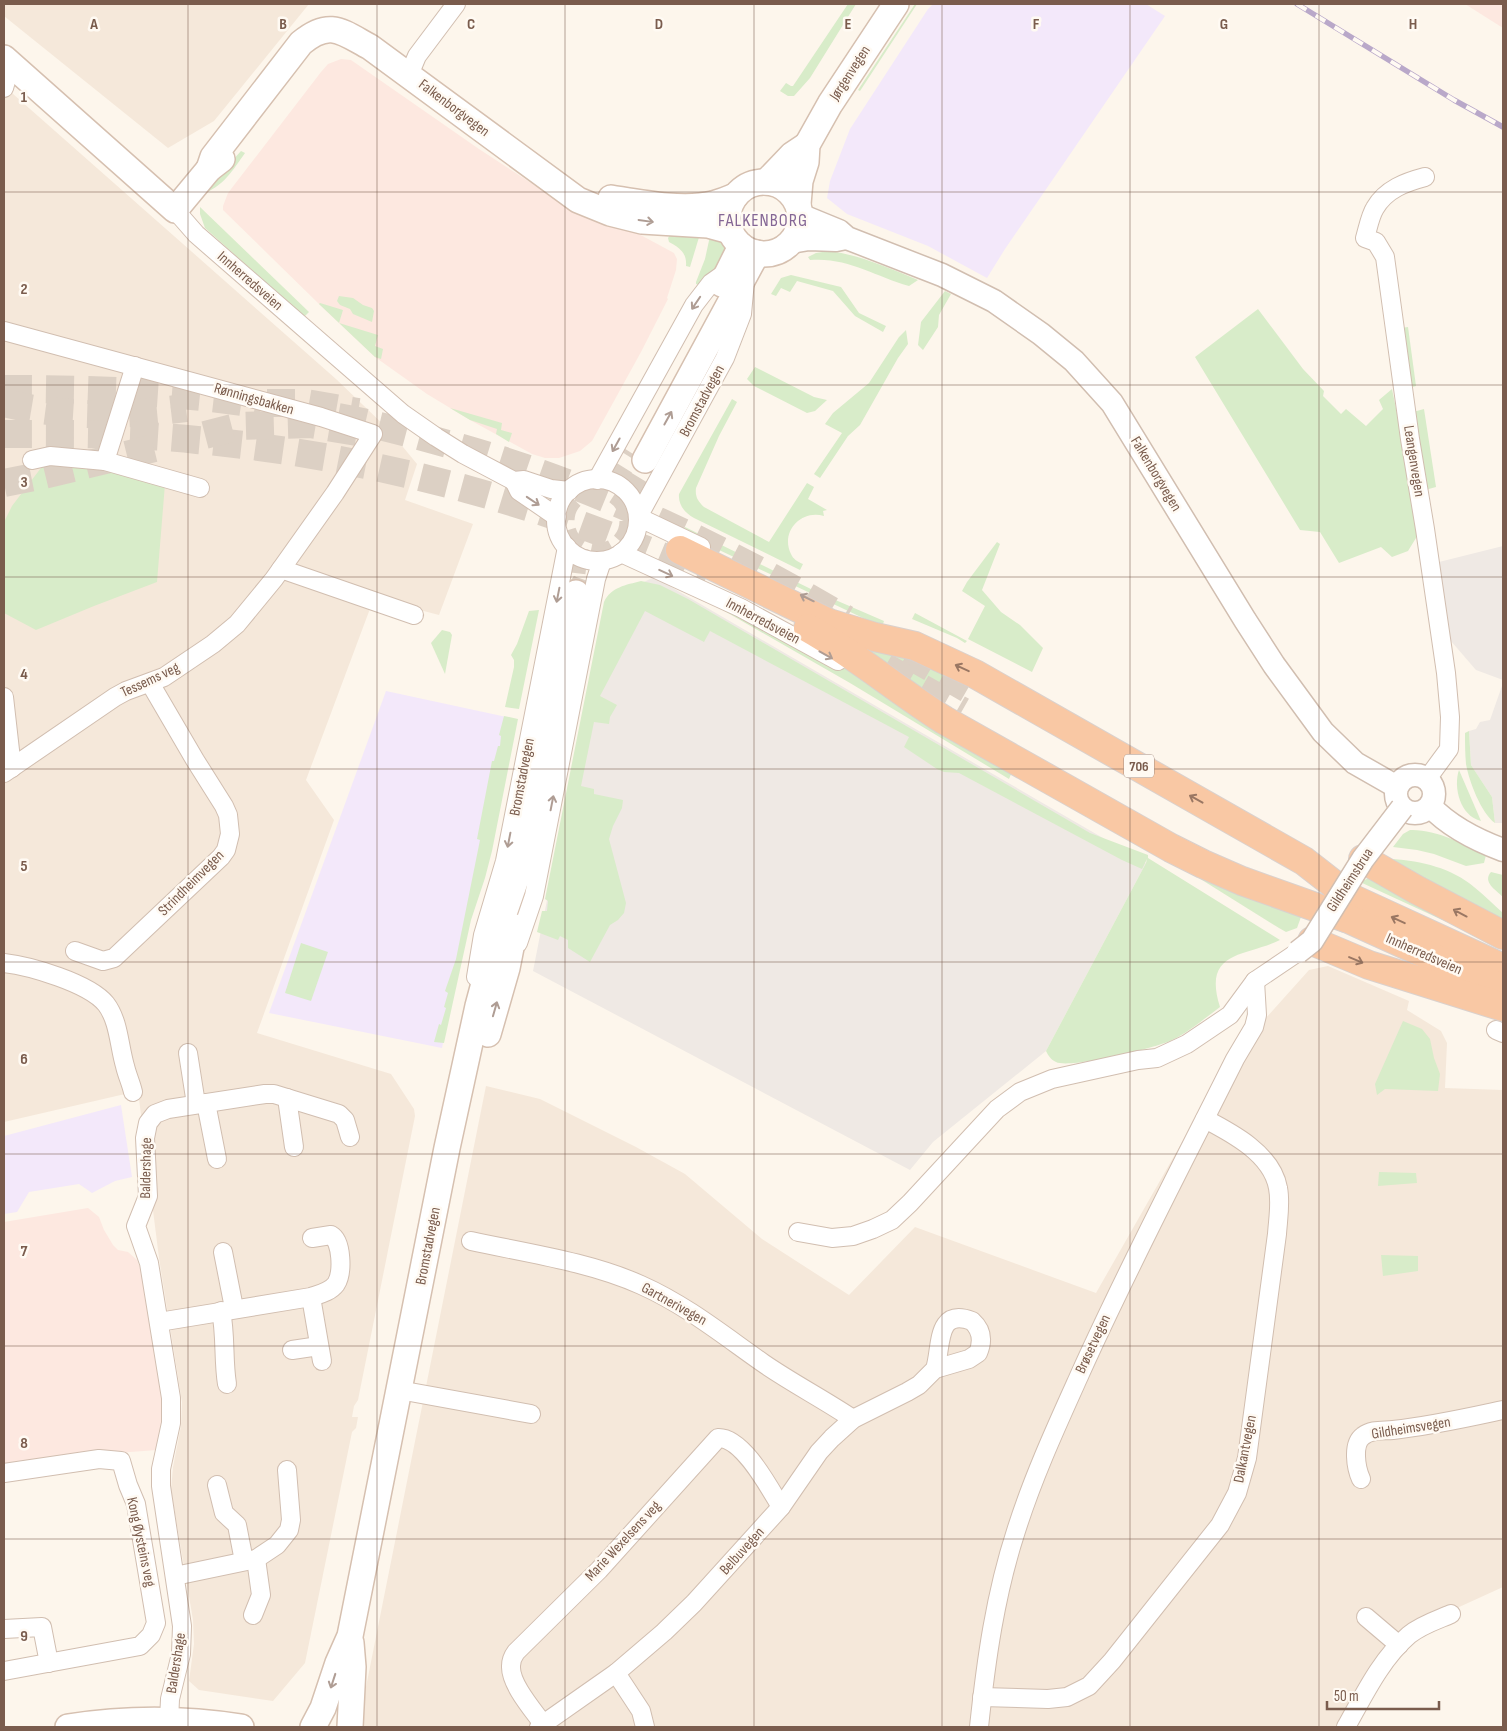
<svg xmlns="http://www.w3.org/2000/svg" width="1507" height="1731" font-family="'Sofia Sans Condensed',sans-serif">
<style>
.residential{fill:#f5e8da}
.commercial{fill:#fde8e0}
.industrial{fill:#efe9e4}
.education{fill:#f3e8fa}
.green{fill:#d8ecc9}
.lines{fill:none;stroke-linecap:round;stroke-linejoin:round}
.secondary-tunnel{stroke:#dcd0c4;stroke-width:25;stroke-dasharray:25 12;stroke-linecap:butt}
.trunk-tunnel{stroke:#dcd0c4;stroke-width:28;stroke-dasharray:28 14;stroke-linecap:butt}
.minor-casing{stroke:#d1beb0;stroke-width:20}
.tertiary-casing{stroke:#d1beb0;stroke-width:25}
.secondary-casing{stroke:#d6c0b0;stroke-width:28}
.trunk-casing{stroke:#dad1cd;stroke-width:30}
.minor{stroke:#fff;stroke-width:18}
.tertiary{stroke:#fff;stroke-width:22}
.secondary{stroke:#fff;stroke-width:25}
.trunk{stroke:#f9c8a4;stroke-width:28}
.rail-casing{stroke:#b9a8c9;stroke-width:5.5}
.rail{stroke:#fffaf3;stroke-width:4;stroke-dasharray:11;stroke-linecap:butt}
.tertiary-bridge-casing{stroke:#d1beb0;stroke-width:25;stroke-linecap:butt}
.tertiary-bridge{stroke:#fff;stroke-width:22}
.oneway{stroke:#af9d94}
.oneway2{stroke:#9a7763}
.grid{fill:none;stroke:#7a5c4d;stroke-width:1;stroke-opacity:0.55}
.labels{text-anchor:middle;dominant-baseline:central;stroke-width:5;stroke-linejoin:round;paint-order:stroke}
.shield{fill:#fffaf3;stroke:#a28b7f;stroke-width:1}
.shield-label{font-size:14px;font-weight:bold;fill:#7a5c4d}
.street-label{font-size:15px;fill:#7a5c4d;stroke:#fffaf3}
.quarter-label{font-size:18px;letter-spacing:1px;fill:#846695;stroke:#fffaf3}
.grid-label{font-size:16px;text-anchor:middle;font-weight:bold;fill:#7a5c4d;stroke:#fffaf3;stroke-width:5;stroke-linejoin:round;paint-order:stroke}
</style>
<rect width="100%" height="100%" fill="#fdf6ec"/>
<g class="residential">
<polygon points="4,4 309,4 214,121 168,148 4,16"/>
<polygon points="4,86 336,379 389,430 417,464 405,500 473,524 439,615 374,598 306,780 334,820 257,1033 391,1074 414,1109 415,1116 358,1400 354,1406 352,1417 358,1417 356,1428 352,1432 305,1663 273,1701 199,1690 189,1681 194,1644 193,1620 171,1490 173,1467 181,1426 182,1402 159,1258 138,1091 4,1122"/>
<polygon points="1328,966 1409,1001 1407,1010 1441,1031 1447,1043 1445,1088 1503,1090 1503,1587 1389,1639 1336,1727 358,1727 486,1086 540,1099 636,1147 685,1174 762,1239 849,1295 915,1227 1096,1293 1230,1058 1309,970"/>
</g>
<g class="commercial">
<polygon points="1465,4 1503,4 1503,28"/>
<polygon points="341,59 351,60 479,149 565,205 637,233 674,253 677,259 676,270 667,298 668,299 641,352 592,441 580,451 559,458 545,458 532,454 470,420 427,394 375,357 319,304 223,210 223,206 228,193 321,72 328,64"/>
<polygon points="88,1208 99,1217 104,1230 113,1245 118,1250 128,1252 137,1260 146,1284 165,1416 157,1450 117,1453 4,1470 4,1222"/>
</g>
<g class="industrial">
<polygon points="1503,546 1503,680 1476,670 1451,641 1439,562"/>
<polygon points="654,577 1146,863 1046,1051 933,1142 910,1170 533,971 606,601"/>
<polygon points="1503,683 1503,823 1495,823 1492,797 1471,765 1469,731 1476,729 1480,722 1490,720"/>
</g>
<g class="education">
<polygon points="933,4 1146,4 1165,16 1005,249 987,278 928,246 847,214 827,198 830,181 850,129 928,9"/>
<polygon points="386,691 511,718 442,1048 269,1013"/>
<polygon points="121,1105 132,1177 115,1181 92,1193 79,1184 29,1192 17,1212 4,1214 4,1136"/>
</g>
<g class="green">
<polygon points="848,4 856,4 810,78 794,96 788,96 780,91 786,83 791,86 793,86"/>
<polygon points="915,4 917,4 860,91 858,90"/>
<path d="M241,151L245,153C233,170 223,187 202,194Z"/>
<polygon points="200,207 309,312 304,317 205,228 200,214"/>
<path d="M672,232L700,234L690,267L686,266C687,253 680,248 669,242L668,238Z"/>
<polygon points="710,236 724,242 728,251 727,257 702,286 696,284 696,282 705,259"/>
<path d="M829,251C860,255 889,268 918,280L909,286C874,276 848,257 810,260L808,257L816,253Z"/>
<polygon points="791,275 841,287 859,313 886,326 883,332 855,316 833,291 797,281 790,292 781,288 776,296 771,294 781,278"/>
<polygon points="945,291 951,294 939,315 938,327 923,350 918,345 921,322"/>
<polygon points="339,296 353,298 363,305 372,308 374,311 372,322 353,314 350,309 340,305 337,301"/>
<polygon points="320,303 343,310 339,323 378,335 375,346 383,349 381,359 375,357 319,304"/>
<polygon points="1258,309 1303,369 1324,391 1323,396 1341,414 1346,409 1366,426 1383,409 1379,400 1392,389 1418,515 1416,538 1408,551 1392,557 1381,547 1339,563 1320,532 1300,530 1195,357"/>
<polygon points="1408,327 1416,386 1409,388 1401,328"/>
<polygon points="906,330 908,344 898,358 860,425 848,436 820,478 814,474 842,433 825,424 833,413 869,383 899,337"/>
<polygon points="755,367 814,397 827,400 815,411 807,413 754,386 747,379"/>
<path d="M732,399L737,402L719,436L696,488C695,497 698,501 704,507L769,542L807,483L814,487L808,499L827,510L823,511L824,516C801,509 780,532 791,554C793,559 798,562 803,564L800,570L694,518C685,513 678,505 679,494Z"/>
<polygon points="450,408 502,423 501,430 512,433 509,442 496,434 497,429 470,420"/>
<polygon points="1424,409 1436,487 1425,490 1413,412"/>
<polygon points="44,464 84,465 165,484 157,582 94,606 36,630 4,613 4,522 12,506"/>
<polygon points="685,527 817,592 884,621 882,627 681,532"/>
<polygon points="997,542 1000,544 982,590 1001,612 1020,625 1043,648 1032,672 968,639 985,606 962,591 967,582"/>
<path d="M641,581L660,585L688,599L1090,833L1148,855V858L1280,940C1245,957 1202,950 1220,1007C1205,1018 1189,1032 1172,1040C1156,1048 1070,1069 1056,1062C1051,1060 1048,1055 1046,1051L1146,863L1147,859L1142,869L1122,860L959,773L944,772L937,769L904,747L909,737L710,631L704,642L645,611L600,696L617,705L610,717L609,724L594,722L581,786L594,789V794L623,800L622,808L613,826L609,839L626,903L624,913L618,920L610,925L590,962L568,948V940L560,936L558,940L537,932L542,911H547L548,901L545,899L604,602C611,587 626,585 641,581Z"/>
<polygon points="700,597 712,598 844,668 1012,772 1009,779 850,683"/>
<polygon points="539,610 519,709 505,707 514,667 514,660 511,655 517,644 529,611"/>
<polygon points="915,613 967,641 965,643 957,638 912,619"/>
<polygon points="442,630 450,632 452,635 445,674 431,643"/>
<polygon points="853,643 926,661 958,675 940,707"/>
<polygon points="504,716 518,719 492,851 485,878 471,920 444,1043 434,1042 439,1024 441,1025 446,1008 444,1007 448,993 445,991 456,959 480,840 477,839 492,761 494,761 498,746 500,746 501,736 499,735"/>
<path d="M1469,731L1471,765L1492,797L1495,823C1481,813 1469,781 1466,764C1465,754 1465,743 1465,733Z"/>
<path d="M1459,770L1481,821C1460,816 1453,787 1459,770Z"/>
<polygon points="1122,830 1301,917 1297,928 1286,932 1279,928"/>
<path d="M1410,830C1436,829 1463,844 1486,855L1484,863L1466,866L1434,854L1417,850L1393,847L1403,834Z"/>
<path d="M1393,859C1421,861 1452,868 1474,887C1484,895 1494,905 1503,913V930L1397,867Z"/>
<path d="M1491,872L1503,875V897C1496,890 1482,882 1491,872Z"/>
<polygon points="1369,878 1503,948 1360,882"/>
<polygon points="301,943 328,952 311,1001 285,993"/>
<polygon points="1403,1021 1422,1029 1430,1039 1434,1058 1440,1074 1438,1091 1385,1089 1377,1095 1375,1084"/>
<polygon points="1379,1172 1416,1173 1417,1183 1378,1186"/>
<polygon points="1381,1255 1418,1256 1418,1271 1383,1276"/>
</g>
<g class="lines">
<g class="secondary-tunnel">
<circle cx="597" cy="521" r="35"/>
<polyline points="608,487 630,452"/>
<polyline points="623,497 645,460"/>
<polyline points="576,548 572,581 576,593 584,584 594,555"/>
</g>
<g class="trunk-tunnel">
<path d="M4,389C89,389 176,391 261,405"/>
<path d="M4,403C68,418 121,416 186,408"/>
<polyline points="267,403 306,403 358,412"/>
<path d="M338,417C371,423 404,432 437,441C583,480 716,543 846,619"/>
<path d="M4,434C68,434 133,433 197,440C372,456 547,503 707,576"/>
<polyline points="205,435 240,426 310,424 357,432"/>
<polyline points="4,483 44,475 163,446"/>
<polyline points="907,654 973,692"/>
<polyline points="885,667 962,711"/>
</g>
<defs>
<g id="minor">
<polyline points="409,75 417,56 456,4"/>
<polyline points="4,88 6,81"/>
<path d="M1425,177C1406,182 1386,189 1375,208C1370,216 1368,228 1365,238L1376,242L1385,257L1410,439L1425,529L1446,673L1450,717L1449,749L1427,779"/>
<polyline points="175,210 196,234 403,414 436,437 463,454 514,481 524,480 551,489 569,491"/>
<polyline points="4,331 321,417 373,434 335,493 274,579 237,624 213,644 164,677 126,691 115,697 4,773"/>
<polyline points="135,366 105,461 200,488"/>
<polyline points="32,460 50,456 105,461"/>
<circle cx="597" cy="520" r="41"/>
<polyline points="597,480 694,305 711,283 728,271"/>
<polyline points="514,481 519,491 557,517"/>
<polyline points="638,517 701,547"/>
<polyline points="638,517 725,358 742,314 745,281"/>
<polyline points="621,553 741,608 838,661"/>
<polyline points="281,569 414,615"/>
<polyline points="4,697 12,768"/>
<polyline points="518,943 534,896 596,579 602,561"/>
<polyline points="75,951 103,961 114,958 221,857 226,850 230,834 228,815 224,806 195,760 150,683"/>
<path d="M4,963C30,966 89,983 106,1004C119,1021 119,1046 125,1066C127,1075 131,1083 133,1092"/>
<polyline points="476,977 483,935 505,861 567,547"/>
<polyline points="1496,1030 1503,1033"/>
<polyline points="188,1053 196,1104"/>
<polyline points="287,1098 294,1147"/>
<polyline points="206,1103 217,1159"/>
<polyline points="798,1232 832,1238 853,1236 873,1229 892,1220 910,1203 997,1109 1020,1092 1052,1079 1138,1060 1157,1058 1187,1044 1230,1015 1255,981 1298,952"/>
<path d="M471,1241C526,1253 590,1262 641,1285C686,1305 723,1335 763,1363C792,1383 823,1399 853,1419"/>
<polyline points="223,1252 234,1308"/>
<polyline points="311,1297 322,1361"/>
<path d="M221,1311C226,1336 223,1359 227,1384"/>
<path d="M159,1322L311,1297C320,1294 330,1292 336,1284C343,1273 342,1241 331,1235L312,1238"/>
<polyline points="292,1350 319,1346"/>
<polyline points="399,1390 531,1414"/>
<polyline points="4,1473 99,1459 121,1461 128,1485 136,1504 156,1623 151,1635 140,1646 4,1671"/>
<path d="M1361,1479C1356,1468 1352,1444 1363,1436C1372,1429 1383,1431 1393,1430C1431,1426 1466,1418 1503,1410"/>
<polyline points="217,1485 224,1513 237,1525 244,1561"/>
<polyline points="175,1576 256,1559 277,1545 289,1530 291,1520 287,1470"/>
<polyline points="253,1615 261,1595 256,1559"/>
<polyline points="1366,1617 1399,1645"/>
<polyline points="4,1629 42,1627 49,1663"/>
<polyline points="616,1673 641,1711 645,1727"/>
<path d="M982,1697L1048,1699L1067,1697L1089,1686L1112,1661L1220,1525L1237,1493L1247,1458L1277,1234C1278,1219 1281,1203 1278,1188C1272,1154 1232,1133 1205,1119"/>
<polyline points="169,1721 170,1699 181,1654 182,1626 161,1486 161,1469 171,1423 171,1398 149,1263 136,1226 148,1196 145,1138 148,1123 155,1114 168,1109 265,1094 274,1094 339,1114 345,1120 350,1137"/>
<path d="M543,1724C533,1710 510,1684 511,1666C511,1661 513,1656 516,1652L599,1570L718,1438C743,1437 770,1489 781,1507"/>
<path d="M539,1727L616,1673L664,1632L694,1603L781,1507L819,1452L832,1438L853,1419L907,1392L919,1385L935,1369L969,1359L978,1353C983,1341 982,1330 972,1321C935,1307 942,1348 935,1369"/>
<path d="M979,1727C986,1661 995,1595 1016,1531C1033,1477 1057,1425 1080,1374C1128,1267 1183,1163 1235,1059L1254,1027L1257,1015L1255,981"/>
<path d="M1346,1727C1364,1695 1381,1659 1409,1635C1421,1625 1437,1620 1451,1614"/>
</g>
<g id="tertiary">
<polyline points="800,215 839,231 847,238 942,275 994,301 1041,334 1074,361 1112,403 1245,620 1274,665 1323,732 1355,763 1397,787"/>
<polyline points="791,242 809,239 836,240 846,238"/>
<circle cx="1415" cy="794" r="19"/>
<path d="M1430,806C1450,827 1476,840 1503,850"/>
</g>
<g id="secondary">
<polyline points="4,58 175,210 209,169 222,159"/>
<path d="M209,169L213,157L301,43C330,19 342,32 370,47L578,200L610,213L642,221L708,225L730,231"/>
<polyline points="766,182 792,155 807,145"/>
<circle cx="764" cy="218" r="36"/>
<path d="M611,198C642,203 682,211 713,204C720,202 728,199 735,196"/>
<polyline points="798,204 800,181 806,162 807,145 830,104 896,4"/>
<polyline points="722,284 741,246"/>
<polyline points="645,460 757,253"/>
<polyline points="523,873 524,856 576,593"/>
<polyline points="488,1034 507,968 515,927"/>
<path d="M68,1727C125,1718 184,1718 241,1727"/>
<polyline points="313,1727 323,1708 338,1663 350,1636 447,1148 478,1006 499,928 524,856"/>
<polyline points="350,1727 353,1667 351,1643"/>
</g>
<g id="trunk">
<polyline points="680,550 829,623 875,637 915,646 975,674 1304,861 1354,900"/>
<path d="M808,628C856,655 897,690 944,720L1171,848L1203,864L1242,881L1346,918"/>
<polyline points="1363,859 1417,890 1503,935"/>
<polyline points="1338,892 1503,968"/>
<polyline points="1329,910 1503,989"/>
<polyline points="1312,941 1369,965 1503,1007"/>
</g>
</defs>
<use href="#minor" class="minor-casing"/>
<use href="#tertiary" class="tertiary-casing"/>
<use href="#secondary" class="secondary-casing"/>
<use href="#trunk" class="trunk-casing"/>
<use href="#minor" class="minor"/>
<use href="#tertiary" class="tertiary"/>
<use href="#secondary" class="secondary"/>
<use href="#trunk" class="trunk"/>
<defs>
<polyline id="rail" points="1297,4 1454,100 1503,127"/>
</defs>
<use href="#rail" class="rail-casing"/>
<use href="#rail" class="rail"/>
<defs>
<polyline id="tertiary-bridge" points="1298,952 1312,941 1363,859 1402,808"/>
</defs>
<use href="#tertiary-bridge" class="tertiary-bridge-casing"/>
<use href="#tertiary-bridge" class="tertiary-bridge"/>
</g>
<defs><path id="oneway-shaft" d="M-6 0H5M1.5-3L5.5 0L1.5 3" fill="none" stroke-width="1.6" stroke-linecap="round" stroke-linejoin="round" transform="scale(1.25)"/></defs>
<g class="oneway">
<use href="#oneway-shaft" transform="translate(646 221) rotate(8)"/>
<use href="#oneway-shaft" transform="translate(696 303) rotate(124)"/>
<use href="#oneway-shaft" transform="translate(668 418) rotate(-61)"/>
<use href="#oneway-shaft" transform="translate(616 445) rotate(119)"/>
<use href="#oneway-shaft" transform="translate(533 501) rotate(34)"/>
<use href="#oneway-shaft" transform="translate(666 573) rotate(25)"/>
<use href="#oneway-shaft" transform="translate(558 595) rotate(101)"/>
<use href="#oneway-shaft" transform="translate(807 598) rotate(-154)"/>
<use href="#oneway-shaft" transform="translate(826 655) rotate(29)"/>
<use href="#oneway-shaft" transform="translate(552 803) rotate(-79)"/>
<use href="#oneway-shaft" transform="translate(509 840) rotate(101)"/>
<use href="#oneway-shaft" transform="translate(495 1009) rotate(-74)"/>
<use href="#oneway-shaft" transform="translate(333 1681) rotate(108)"/>
</g>
<g class="oneway2">
<use href="#oneway-shaft" transform="translate(962 668) rotate(-155)"/>
<use href="#oneway-shaft" transform="translate(1196 799) rotate(-151)"/>
<use href="#oneway-shaft" transform="translate(1460 913) rotate(-152)"/>
<use href="#oneway-shaft" transform="translate(1398 920) rotate(-155)"/>
<use href="#oneway-shaft" transform="translate(1356 960) rotate(23)"/>
</g>
<path class="grid" d="M188,4V1727M377,4V1727M565,4V1727M754,4V1727M942,4V1727M1130,4V1727M1319,4V1727M4,192H1503M4,385H1503M4,577H1503M4,769H1503M4,962H1503M4,1154H1503M4,1346H1503M4,1539H1503"/>
<g class="labels">
<rect class="shield" x="1124" y="754.5" width="30" height="23" rx="4"/>
<g class="shield-label">
<text x="1139" y="766">706</text>
</g>
<g class="street-label">
<text transform="translate(850 73) rotate(-57)">Jørgenvegen</text>
<text transform="translate(454 108) rotate(37)">Falkenborgvegen</text>
<text transform="translate(250 281) rotate(41)">Innherredsveien</text>
<text transform="translate(254 399) rotate(16)">Rønningsbakken</text>
<text transform="translate(702 401) rotate(-62)">Bromstadvegen</text>
<text transform="translate(1414 461) rotate(81)">Leangenvegen</text>
<text transform="translate(1156 474) rotate(59)">Falkenborgvegen</text>
<text transform="translate(763 621) rotate(28)">Innherredsveien</text>
<text transform="translate(150 680) rotate(-25)">Tessems veg</text>
<text transform="translate(522 777) rotate(-79)">Bromstadvegen</text>
<text transform="translate(1350 880) rotate(-57)">Gildheimsbrua</text>
<text transform="translate(191 883) rotate(-45)">Strindheimvegen</text>
<text transform="translate(1424 954) rotate(24)">Innherredsveien</text>
<text transform="translate(146 1168) rotate(-89)">Baldershage</text>
<text transform="translate(428 1246) rotate(-79)">Bromstadvegen</text>
<text transform="translate(674 1304) rotate(29)">Gartnerivegen</text>
<text transform="translate(1093 1344) rotate(-65)">Brøsetvegen</text>
<text transform="translate(1411 1428) rotate(-9)">Gildheimsvegen</text>
<text transform="translate(1245 1449) rotate(-79)">Dalkantvegen</text>
<text transform="translate(623 1541) rotate(-47)">Marie Wexelsens veg</text>
<text transform="translate(141 1542) rotate(78)">Kong Øysteins veg</text>
<text transform="translate(742 1551) rotate(-48)">Belbuvegen</text>
<text transform="translate(176 1663) rotate(-81)">Baldershage</text>
</g>
<g class="quarter-label">
<text x="763" y="220">FALKENBORG</text>
</g>
</g>
<g class="grid-label">
<text x="94" y="29">A</text>
<text x="283" y="29">B</text>
<text x="471" y="29">C</text>
<text x="659" y="29">D</text>
<text x="848" y="29">E</text>
<text x="1036" y="29">F</text>
<text x="1224" y="29">G</text>
<text x="1413" y="29">H</text>
<text x="24" y="102">1</text>
<text x="24" y="294">2</text>
<text x="24" y="487">3</text>
<text x="24" y="679">4</text>
<text x="24" y="871">5</text>
<text x="24" y="1064">6</text>
<text x="24" y="1256">7</text>
<text x="24" y="1448">8</text>
<text x="24" y="1641">9</text>
</g>
<rect width="1507" height="1731" fill="none" stroke="#7a5c4d" stroke-width="10"/>
<path d="M1327 1701v8h112v-8" fill="none" stroke="#7a5c4d" stroke-width="2.5"/>
<text x="1334" y="1701" font-size="15" fill="#7a5c4d" stroke="#fffaf3" stroke-width="4" paint-order="stroke">50 m</text>
</svg>
